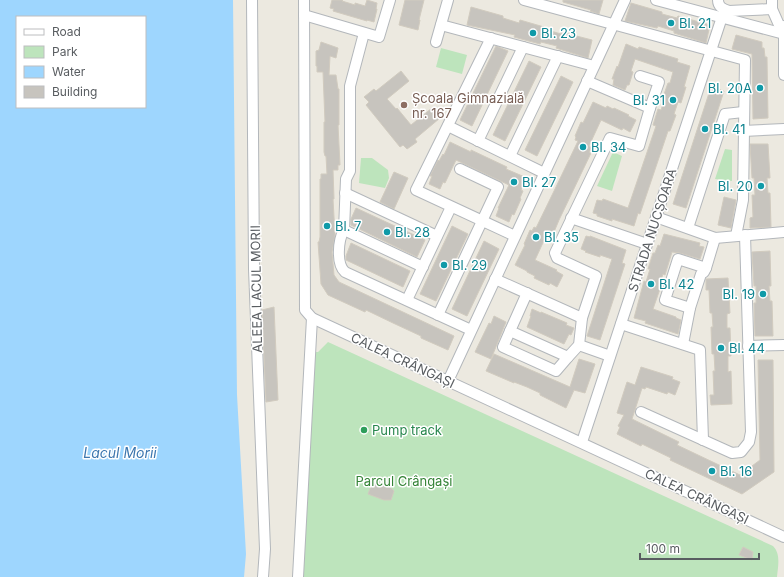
<svg xmlns="http://www.w3.org/2000/svg" width="784" height="577" font-family="Inter,sans-serif">
<style>
.green{fill:#bde4bc}
.water{fill:#9ed6fe;fill-rule:evenodd}
.building{fill:#c7c4be;stroke:#d1cbbf}
.lines{fill:none;stroke-linecap:round;stroke-linejoin:round}
.minor-casing{stroke:#b3b7bb;stroke-width:12}
.minor{stroke:#fff;stroke-width:10}
.culture-dot{fill:#0f9aa8;stroke:#fff;stroke-width:1.5}
.education-dot{fill:#8d6e63;stroke:#fff;stroke-width:1.5}
.leisure-dot{fill:#2e9e5b;stroke:#fff;stroke-width:1.5}
.labels{text-anchor:middle;dominant-baseline:central;stroke-width:3;stroke-linejoin:round;paint-order:stroke}
.culture-label{font-size:13px;fill:#0d838f;stroke:#fff;text-anchor:start}
.education-label{font-size:13px;fill:#785e54;stroke:#fff;text-anchor:start}
.street-label{font-size:13px;fill:#595d61;stroke:#fff}
.leisure-label{font-size:13px;fill:#27864d;stroke:#fff;text-anchor:start}
.park-label{font-size:13px;fill:#358437;stroke:#fff}
.water-label{font-size:14px;font-style:italic;fill:#3d77af;stroke:#fff}
</style>
<rect width="100%" height="100%" fill="#ece9e0"/>
<g class="green">
<polygon points="441,48 467,55 462,74 436,67"/>
<polygon points="725,149 732,150 732,181 715,179"/>
<polygon points="613,152 622,156 612,191 597,186"/>
<polygon points="361,158 372,158 388,170 389,178 385,188 359,183"/>
<path d="M328,342L773,546C781,554 778,566 777,577H303L314,352H318Z"/>
</g>
<path class="water" d="M0,0H233L237,395L246,554L244,577H0ZM17,17H145V107H17Z"/>
<g class="building">
<polygon points="332,0 343,0 342,1 355,5 355,3 365,6 367,0 377,3 376,9 377,9 374,22 367,20 367,21 333,11 334,9 330,8"/>
<polygon points="405,0 424,0 419,20 420,20 418,30 399,25"/>
<polygon points="563,0 603,0 599,14 590,11 591,10 563,2"/>
<polygon points="631,3 662,12 662,14 677,18 678,16 710,25 706,43 674,33 674,31 658,26 657,28 625,21"/>
<polygon points="471,7 503,16 503,18 519,23 520,20 544,27 544,29 561,34 561,32 592,40 588,58 556,48 557,46 541,42 540,44 514,37 515,35 467,25"/>
<polygon points="736,35 762,42 762,48 764,48 765,57 767,57 768,118 753,119 752,54 732,49"/>
<polygon points="321,42 338,48 336,58 330,56 329,75 336,75 338,89 339,89 339,125 338,125 340,165 338,165 338,170 333,170 334,199 333,199 335,235 332,252 334,275 339,282 454,336 448,350 421,338 421,336 393,323 366,310 365,312 328,295 321,284 318,242 319,242 320,237 320,179 321,179 321,174 327,174 326,156 325,156 324,152 324,122 325,122 323,72 317,72 317,66 316,66 316,51 319,50"/>
<polygon points="626,44 638,49 639,47 678,59 677,62 690,66 684,87 686,87 681,103 678,102 674,114 676,115 670,131 668,131 640,214 638,213 634,226 612,219 612,221 597,216 597,214 593,213 597,200 602,201 603,199 628,208 656,126 653,125 658,109 661,110 665,98 663,97 668,83 670,83 673,72 635,59 631,71 633,72 629,85 627,85 625,90 613,85 614,79 612,79 617,66 618,67"/>
<polygon points="496,46 508,51 472,126 460,120"/>
<polygon points="529,61 541,67 505,141 493,135"/>
<polygon points="401,71 409,81 387,99 396,109 397,108 411,125 432,108 440,118 415,139 417,142 407,149 403,145 400,147 366,105 369,102 364,97 374,89 376,91"/>
<polygon points="561,76 573,82 537,156 525,150"/>
<polygon points="711,87 724,91 686,208 673,204"/>
<polygon points="593,102 606,108 607,106 613,109 614,108 629,115 628,116 636,120 630,132 623,128 622,130 601,120 589,146 592,148 589,152 591,153 559,220 554,232 552,231 550,235 547,234 535,260 557,270 556,271 563,275 557,287 550,283 549,285 534,278 535,276 527,272 527,271 515,265 525,245 524,244 530,230 532,231 534,227 536,228 555,189 578,141 575,140 576,137 575,136 581,122 583,123"/>
<polygon points="450,142 471,152 471,150 507,167 506,169 527,178 521,190 523,191 520,198 521,199 514,215 512,214 509,222 496,216 499,208 498,208 509,185 456,160 445,183 443,182 440,189 429,184 432,176 430,176 438,160 439,161 443,154 444,155"/>
<polygon points="750,144 768,144 770,178 767,178 768,193 770,193 771,227 750,228 750,218 753,217 752,195 755,195 754,178 752,178"/>
<polygon points="394,172 408,178 394,209 380,202"/>
<polygon points="724,197 736,200 731,228 718,225"/>
<polygon points="356,208 425,240 417,257 351,225 351,219"/>
<polygon points="452,226 468,234 436,301 420,294"/>
<polygon points="664,234 700,243 699,246 704,247 700,259 680,253 672,252 665,275 663,274 659,286 661,286 653,309 676,317 676,318 681,320 678,334 645,323 646,321 634,318 644,281 646,282 650,269 648,269 653,253 655,253 658,245 660,246"/>
<polygon points="586,236 590,237 590,236 626,250 622,263 625,264 600,340 587,336 612,259 600,255 600,257 585,252 586,251 581,249"/>
<polygon points="484,241 499,249 467,316 452,309"/>
<polygon points="351,243 410,271 403,287 346,260 346,256"/>
<polygon points="770,251 771,286 769,286 770,301 772,301 773,336 755,336 754,303 756,303 756,286 754,286 752,252"/>
<polygon points="728,278 730,313 727,314 727,328 730,328 731,356 728,356 728,372 731,371 732,404 711,405 710,395 714,395 713,371 715,371 714,354 712,354 711,327 713,327 712,313 710,313 709,290 706,290 706,279"/>
<polygon points="274,307 278,400 266,402 262,310"/>
<polygon points="532,309 541,313 541,312 567,323 566,325 574,328 571,335 569,334 564,344 527,327 531,316 530,316"/>
<polygon points="494,316 506,322 491,359 475,352 489,323 491,324"/>
<polygon points="494,354 570,387 579,359 595,364 585,393 574,390 566,408 540,395 540,393 527,387 514,382 514,383 486,371"/>
<polygon points="758,360 773,360 774,472 742,494 670,460 671,458 642,444 641,446 617,434 620,427 618,426 624,415 617,413 627,382 635,385 641,367 673,377 672,379 680,382 675,395 668,392 667,394 646,387 645,389 642,388 632,419 679,442 677,445 740,475 760,460"/>
<polygon points="373,481 389,486 394,491 391,500 384,500 368,494"/>
<polygon points="743,547 753,552 752,560 739,555"/>
</g>
<g class="lines">
<defs>
<g id="minor">
<polyline points="252,0 254,269 265,549 263,577"/>
<polyline points="304,0 305,310 312,318 784,537"/>
<polyline points="524,0 745,60 743,200 736,236"/>
<polyline points="656,0 784,34"/>
<path d="M718,0C718,7 723,9 729,11L772,9"/>
<polyline points="772,0 772,9 783,34"/>
<polyline points="304,15 379,37 390,0"/>
<polyline points="441,25 594,66"/>
<polyline points="784,26 784,75"/>
<path d="M364,33L350,86V171L346,179L344,230C338,240 336,264 345,272L471,330"/>
<polyline points="491,38 416,190 515,236"/>
<polyline points="436,42 448,0"/>
<polyline points="640,76 659,82 650,108"/>
<polyline points="448,126 544,173"/>
<polyline points="743,131 784,129"/>
<polyline points="478,141 523,47"/>
<polyline points="510,156 558,56"/>
<polyline points="345,193 437,236"/>
<polyline points="656,217 715,238 784,232"/>
<polyline points="571,218 647,244"/>
<polyline points="688,228 725,114 743,112"/>
<polyline points="344,230 423,267"/>
<polyline points="495,279 582,318"/>
<polyline points="527,293 510,331 568,357 579,345 582,318 596,276 557,258 555,253 610,138 639,146 650,108 587,81"/>
<polyline points="407,300 451,207"/>
<polyline points="690,308 665,300 678,259 706,268"/>
<polyline points="438,315 498,187 460,169"/>
<polyline points="621,324 700,350 703,440"/>
<polyline points="510,331 503,347 556,371 568,357"/>
<polyline points="683,344 690,308 701,274 704,272 706,268 715,238"/>
<polyline points="579,345 610,356"/>
<polyline points="748,346 784,345"/>
<polyline points="448,381 625,0"/>
<polyline points="641,412 732,453 741,452 749,442 751,432 745,235"/>
<polyline points="582,442 722,17"/>
<polyline points="298,577 312,318"/>
</g>
</defs>
<use href="#minor" class="minor-casing"/>
<use href="#minor" class="minor"/>
</g>
<g class="culture-dot">
<circle cx="671" cy="23" r="4"/>
<circle cx="533" cy="33" r="4"/>
<circle cx="760" cy="88" r="4"/>
<circle cx="673" cy="100" r="4"/>
<circle cx="705" cy="129" r="4"/>
<circle cx="583" cy="147" r="4"/>
<circle cx="514" cy="182" r="4"/>
<circle cx="761" cy="186" r="4"/>
<circle cx="327" cy="226" r="4"/>
<circle cx="387" cy="232" r="4"/>
<circle cx="536" cy="237" r="4"/>
<circle cx="444" cy="265" r="4"/>
<circle cx="651" cy="284" r="4"/>
<circle cx="763" cy="294" r="4"/>
<circle cx="721" cy="348" r="4"/>
<circle cx="712" cy="471" r="4"/>
</g>
<circle class="education-dot" cx="404" cy="105" r="4"/>
<circle class="leisure-dot" cx="364" cy="430" r="4"/>
<g class="labels">
<g class="culture-label">
<text x="679" y="23">Bl. 21</text>
<text x="541" y="33">Bl. 23</text>
<text x="752" y="88" text-anchor="end">Bl. 20A</text>
<text x="665" y="100" text-anchor="end">Bl. 31</text>
<text x="713" y="129">Bl. 41</text>
<text x="591" y="147">Bl. 34</text>
<text x="522" y="182">Bl. 27</text>
<text x="753" y="186" text-anchor="end">Bl. 20</text>
<text x="335" y="226">Bl. 7</text>
<text x="395" y="232">Bl. 28</text>
<text x="544" y="237">Bl. 35</text>
<text x="452" y="265">Bl. 29</text>
<text x="659" y="284">Bl. 42</text>
<text x="755" y="294" text-anchor="end">Bl. 19</text>
<text x="729" y="348">Bl. 44</text>
<text x="720" y="471">Bl. 16</text>
</g>
<g class="education-label">
<text x="412" y="98">Școala Gimnazială<tspan x="412" dy="15">nr. 167</tspan></text>
</g>
<g class="street-label">
<text transform="translate(652 230) rotate(-72)">STRADA NUCȘOARA</text>
<text transform="translate(256 289) rotate(-91)">ALEEA LACUL MORII</text>
<text transform="translate(403 360) rotate(25)">CALEA CRÂNGAȘI</text>
<text transform="translate(697 496) rotate(25)">CALEA CRÂNGAȘI</text>
</g>
<g class="leisure-label">
<text x="372" y="430">Pump track</text>
</g>
<g class="park-label">
<text x="404" y="481">Parcul Crângași</text>
</g>
<g class="water-label">
<text x="120" y="452">Lacul Morii</text>
</g>
</g>
<rect x="16" y="16" width="130" height="92" fill="#ffffff" stroke="#bdbec0"/>
<rect x="24" y="29" width="20" height="6" fill="#ffffff" stroke="#bdbec0"/>
<text x="52" y="36" font-size="12" fill="#595d61">Road</text>
<rect x="24" y="46" width="20" height="12" fill="#bde4bc" stroke="#bdbec0"/>
<text x="52" y="56" font-size="12" fill="#595d61">Park</text>
<rect x="24" y="66" width="20" height="12" fill="#9ed6fe" stroke="#bdbec0"/>
<text x="52" y="76" font-size="12" fill="#595d61">Water</text>
<rect x="24" y="86" width="20" height="12" fill="#c7c4be" stroke="#bdbec0"/>
<text x="52" y="96" font-size="12" fill="#595d61">Building</text>
<path d="M640 553v6h119v-6" fill="none" stroke="#595d61" stroke-width="2"/>
<text x="646" y="553" font-size="12" fill="#595d61" stroke="#ffffff" stroke-width="3" paint-order="stroke">100 m</text>
</svg>
